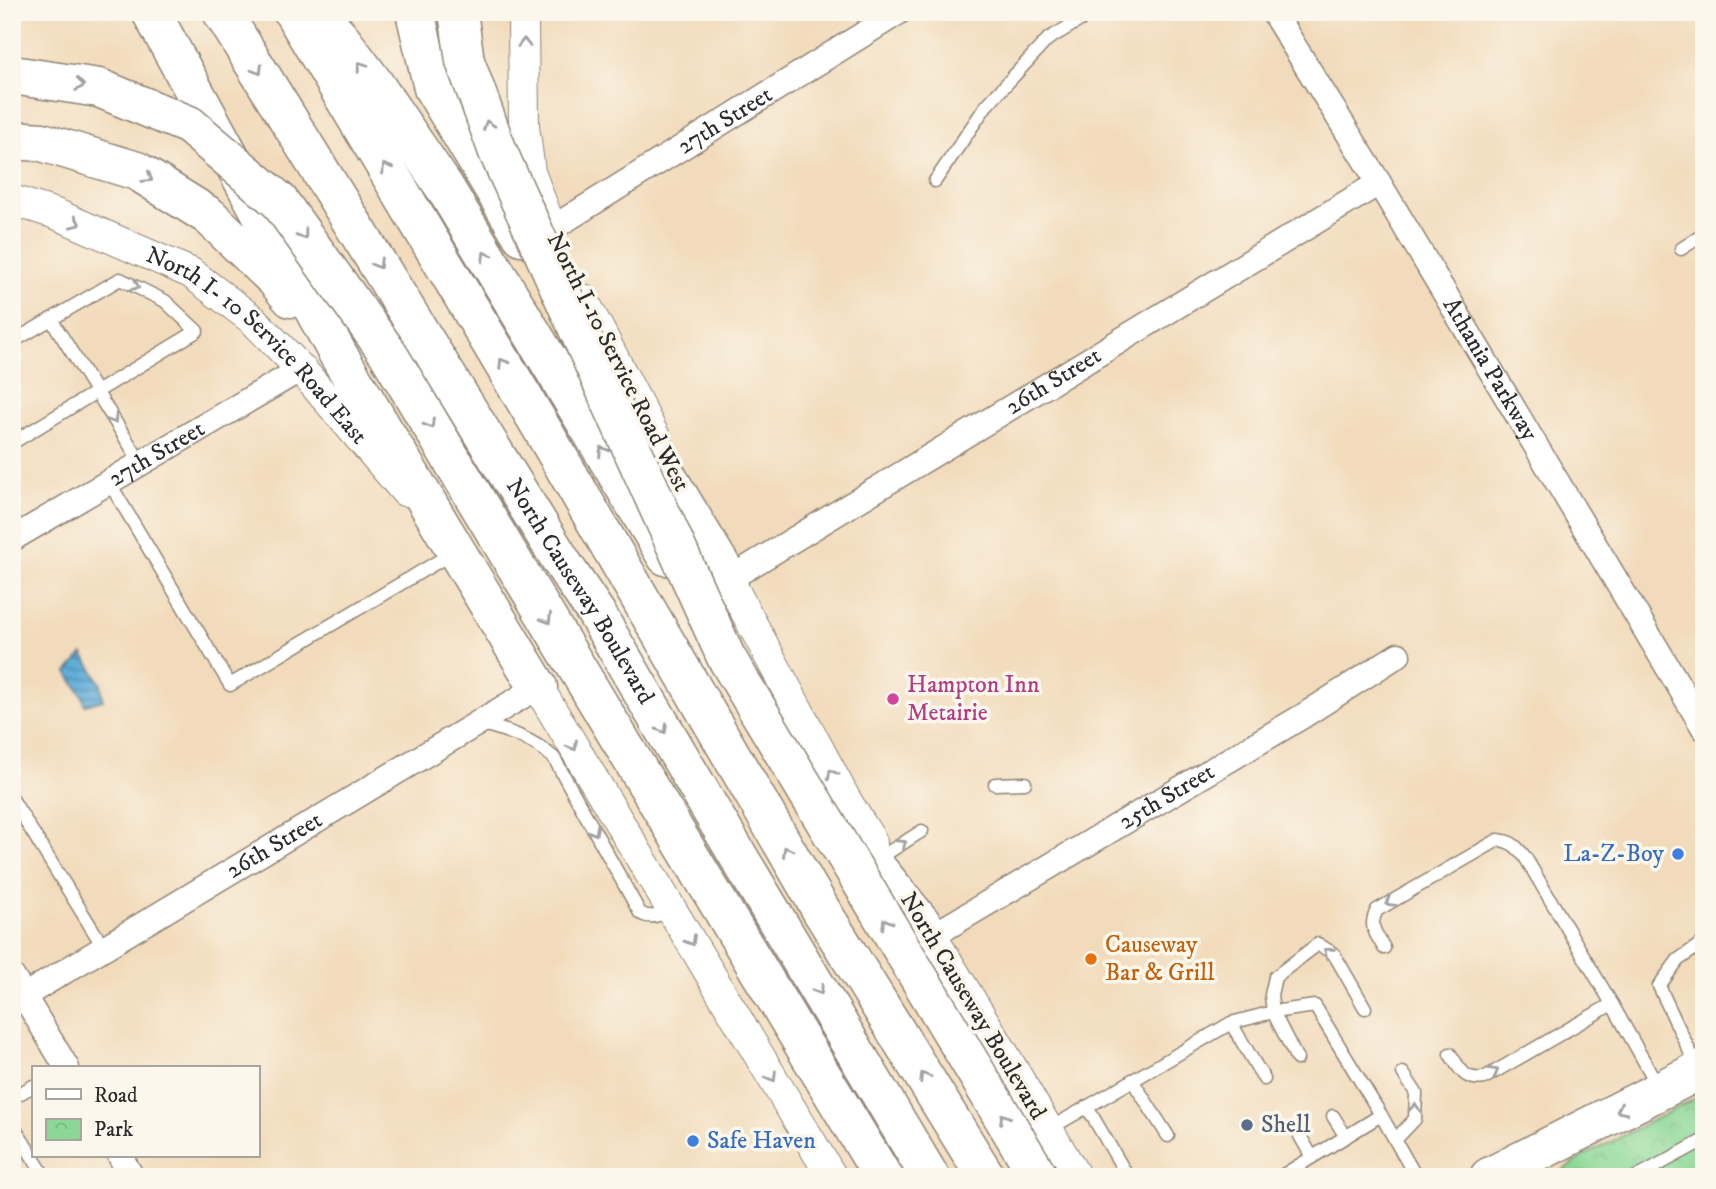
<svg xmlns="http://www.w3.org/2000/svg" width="1716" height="1189" font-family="'IM FELL DW Pica',serif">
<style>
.park{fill:url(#park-crowns);stroke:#5b8260;stroke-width:2}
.water{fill:url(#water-rules);stroke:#466c82;stroke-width:2}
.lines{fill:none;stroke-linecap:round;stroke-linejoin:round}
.service-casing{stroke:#8e8373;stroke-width:15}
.minor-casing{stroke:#8e8373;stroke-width:27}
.tertiary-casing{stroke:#8e8373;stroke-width:32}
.primary-casing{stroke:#8e8373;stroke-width:41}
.trunk-casing{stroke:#8e8373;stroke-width:41}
.motorway-casing{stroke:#8e8373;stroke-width:41}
.service{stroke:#fff;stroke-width:12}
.minor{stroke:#fff;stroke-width:24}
.tertiary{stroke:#fff;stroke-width:30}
.primary{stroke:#fff;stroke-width:38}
.trunk{stroke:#fff;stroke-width:38}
.motorway{stroke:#fff;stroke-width:38}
.motorway-bridge-casing{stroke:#8e8373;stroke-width:41;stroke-linecap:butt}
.motorway-bridge{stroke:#fff;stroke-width:38}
.oneway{stroke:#a0a0a0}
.hotel-dot{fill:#d1479c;stroke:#fbf7ec;stroke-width:2.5}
.shop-dot{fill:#3f7fe0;stroke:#fbf7ec;stroke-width:2.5}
.food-dot{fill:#e8710a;stroke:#fbf7ec;stroke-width:2.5}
.service-dot{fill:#5c6f8a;stroke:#fbf7ec;stroke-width:2.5}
.labels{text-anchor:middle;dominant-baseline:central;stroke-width:7;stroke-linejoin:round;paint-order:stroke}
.street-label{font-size:24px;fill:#2b2b2b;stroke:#fbf7ec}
.hotel-label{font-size:24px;fill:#b23c85;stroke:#fbf7ec;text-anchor:start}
.shop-label{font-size:24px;fill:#366cbe;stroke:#fbf7ec;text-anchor:end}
.food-label{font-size:24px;fill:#c56008;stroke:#fbf7ec;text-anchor:start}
.service-label{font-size:24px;fill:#4e5e75;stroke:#fbf7ec;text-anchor:start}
</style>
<defs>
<pattern id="park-crowns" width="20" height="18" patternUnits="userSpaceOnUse" patternTransform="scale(1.75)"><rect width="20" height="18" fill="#8bd896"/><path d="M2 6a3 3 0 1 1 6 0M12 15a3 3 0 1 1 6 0" fill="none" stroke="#78ba81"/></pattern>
<pattern id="water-rules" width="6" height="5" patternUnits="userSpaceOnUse" patternTransform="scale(1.75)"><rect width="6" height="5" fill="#60add9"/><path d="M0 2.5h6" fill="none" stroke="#4f8db0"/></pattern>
</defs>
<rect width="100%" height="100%" fill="#fbf7ec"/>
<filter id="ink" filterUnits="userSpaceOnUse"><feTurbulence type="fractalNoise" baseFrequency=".0143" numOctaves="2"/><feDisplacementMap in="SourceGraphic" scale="14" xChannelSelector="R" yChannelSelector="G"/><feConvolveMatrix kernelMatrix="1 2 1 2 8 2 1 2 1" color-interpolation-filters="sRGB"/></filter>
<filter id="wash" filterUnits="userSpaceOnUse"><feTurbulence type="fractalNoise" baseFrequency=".00686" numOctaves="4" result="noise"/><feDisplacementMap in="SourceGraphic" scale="28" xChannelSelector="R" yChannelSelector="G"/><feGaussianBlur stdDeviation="1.57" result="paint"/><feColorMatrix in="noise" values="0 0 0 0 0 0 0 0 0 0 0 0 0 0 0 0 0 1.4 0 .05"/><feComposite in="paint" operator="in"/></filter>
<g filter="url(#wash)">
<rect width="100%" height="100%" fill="#f2dbbb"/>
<polygon class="park" points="1704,1094 1704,1177 1553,1177 1585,1155"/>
<polygon class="water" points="83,654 101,684 103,700 85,705 82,695 67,672"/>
</g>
<g filter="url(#ink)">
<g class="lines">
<defs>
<g id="service">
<polyline points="935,181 986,106 1048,39 1094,12"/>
<polyline points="1681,249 1704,234"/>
<polyline points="51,319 141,463"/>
<polyline points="12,342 120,279 165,301 197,331 12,443"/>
<polyline points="109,482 230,685 454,552"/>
<path d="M480,723C507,731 532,738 554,758L640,913C652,920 660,915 671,908"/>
<polyline points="995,784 1025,783"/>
<polyline points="12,799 104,948"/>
<polyline points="881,857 922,831"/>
<path d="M1384,948C1376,933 1368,927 1377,910L1498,840C1512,841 1517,847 1525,857L1612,1004L1658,1086"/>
<polyline points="1231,1023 1264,1079"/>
<path d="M1450,1054C1460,1069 1464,1081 1484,1078L1612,1004"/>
<polyline points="1297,1059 1273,1012 1271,995 1275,977 1318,944 1334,954 1365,1008"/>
<polyline points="1697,1067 1659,986 1678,960 1704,942"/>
<polyline points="1132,1080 1168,1136"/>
<polyline points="12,1098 33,1086"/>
<polyline points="1087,1107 1231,1023 1273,1012 1315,1006 1381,1115"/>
<polyline points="1333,1116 1346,1137"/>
<polyline points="12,1124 45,1177"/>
<polyline points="1049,1129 1087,1107 1128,1177"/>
<polyline points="1300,1136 1312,1157"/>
<polyline points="1395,1140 1415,1119 1416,1093 1403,1073"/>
<polyline points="1280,1177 1381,1115 1416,1177"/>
<polyline points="1636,1177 1704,1140"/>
</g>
<g id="minor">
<path id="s1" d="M1273,12L1379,183L1704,728"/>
<path id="s2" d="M551,229L899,12"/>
<path id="s3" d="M12,539L301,369"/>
<path id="s4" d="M729,579L1379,183"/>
<path id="s5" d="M932,936L1303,716L1398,655"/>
<polyline points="12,976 67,1068"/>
<path id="s6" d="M12,1003L538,687"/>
<polyline points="120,1156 132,1177"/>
</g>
<g id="tertiary">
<polyline points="525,12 523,20 524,126 530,172 551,228"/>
<path id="s7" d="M12,200L56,214L191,273L253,320L301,369L405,491"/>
<polyline points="583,299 657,441"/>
<polyline points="718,560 846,800 872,842"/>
<polyline points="538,687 832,1177"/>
<polyline points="921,919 1001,1049 1076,1177"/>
</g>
<polyline id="primary" points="1489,1177 1704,1068"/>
<g id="trunk">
<path id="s8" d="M222,12L565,567L596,613L712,812L930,1177"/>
<polyline points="293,12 538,422 821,910 986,1177"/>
<polyline points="840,823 932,936"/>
</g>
<g id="motorway">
<polyline points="151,12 339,356 538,687"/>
<polyline points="317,12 337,34 373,82 445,188 666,556"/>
<polyline points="415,12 433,88 522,236"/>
<polyline points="12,140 42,142 137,171 209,216 276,280 291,298"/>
<polyline points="636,425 729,579"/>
</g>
</defs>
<use href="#service" class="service-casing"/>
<use href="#minor" class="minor-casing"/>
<use href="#tertiary" class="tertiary-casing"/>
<use href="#primary" class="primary-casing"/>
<use href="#trunk" class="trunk-casing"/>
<use href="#motorway" class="motorway-casing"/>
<use href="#service" class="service"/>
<use href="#minor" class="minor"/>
<use href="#tertiary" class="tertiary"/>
<use href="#primary" class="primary"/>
<use href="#trunk" class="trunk"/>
<use href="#motorway" class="motorway"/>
<defs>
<g id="motorway-bridge">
<polyline points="458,12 465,61 498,152 726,657 1039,1177"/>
<polyline points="12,75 99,88 189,125 279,201 387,352 883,1177"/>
</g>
</defs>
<use href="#motorway-bridge" class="motorway-bridge-casing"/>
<use href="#motorway-bridge" class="motorway-bridge"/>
</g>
<defs><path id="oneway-chevron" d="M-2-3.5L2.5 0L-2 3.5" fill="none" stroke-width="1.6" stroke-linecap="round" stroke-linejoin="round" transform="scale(1.75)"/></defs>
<g class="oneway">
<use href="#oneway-chevron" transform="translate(524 43) rotate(-90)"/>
<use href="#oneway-chevron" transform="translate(361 66) rotate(-126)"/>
<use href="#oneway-chevron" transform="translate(258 70) rotate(58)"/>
<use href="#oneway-chevron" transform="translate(80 85) rotate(8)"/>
<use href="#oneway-chevron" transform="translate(488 125) rotate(-110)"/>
<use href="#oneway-chevron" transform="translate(386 168) rotate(-121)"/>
<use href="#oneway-chevron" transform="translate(148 178) rotate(32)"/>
<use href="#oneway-chevron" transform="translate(76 223) rotate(24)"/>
<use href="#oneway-chevron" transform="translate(303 235) rotate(55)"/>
<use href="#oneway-chevron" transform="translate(486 256) rotate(-121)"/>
<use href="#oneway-chevron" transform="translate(378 264) rotate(58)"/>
<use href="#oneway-chevron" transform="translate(135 286) rotate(26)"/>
<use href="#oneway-chevron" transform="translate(503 363) rotate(-121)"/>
<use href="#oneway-chevron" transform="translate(113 419) rotate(58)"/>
<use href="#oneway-chevron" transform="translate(430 424) rotate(59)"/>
<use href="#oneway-chevron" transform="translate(603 451) rotate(-121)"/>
<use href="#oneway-chevron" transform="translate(547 619) rotate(59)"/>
<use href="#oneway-chevron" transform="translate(663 729) rotate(60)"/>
<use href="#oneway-chevron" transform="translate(573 746) rotate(59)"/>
<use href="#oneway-chevron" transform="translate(832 774) rotate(-118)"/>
<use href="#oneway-chevron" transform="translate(594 831) rotate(61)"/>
<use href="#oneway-chevron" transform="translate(902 844) rotate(-33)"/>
<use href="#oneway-chevron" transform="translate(787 851) rotate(-120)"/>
<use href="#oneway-chevron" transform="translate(1390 902) rotate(148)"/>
<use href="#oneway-chevron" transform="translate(886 923) rotate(-121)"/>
<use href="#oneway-chevron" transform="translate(691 941) rotate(59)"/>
<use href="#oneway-chevron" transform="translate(1328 952) rotate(-142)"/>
<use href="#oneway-chevron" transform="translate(819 990) rotate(59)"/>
<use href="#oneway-chevron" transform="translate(1494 1072) rotate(-30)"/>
<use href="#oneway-chevron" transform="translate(772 1077) rotate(59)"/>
<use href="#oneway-chevron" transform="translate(924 1077) rotate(-122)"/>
<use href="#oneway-chevron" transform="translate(1415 1108) rotate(-85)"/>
<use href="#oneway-chevron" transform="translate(1621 1110) rotate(154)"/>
<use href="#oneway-chevron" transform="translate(1004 1118) rotate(-121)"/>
</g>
</g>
<circle class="hotel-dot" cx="893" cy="699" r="7"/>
<g class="shop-dot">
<circle cx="1678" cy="854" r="7"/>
<circle cx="693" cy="1141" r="7"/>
</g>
<circle class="food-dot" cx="1091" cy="959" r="7"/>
<circle class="service-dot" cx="1247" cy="1125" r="7"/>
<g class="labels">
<g class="street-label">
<text stroke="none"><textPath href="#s2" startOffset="205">27th Street</textPath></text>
<text stroke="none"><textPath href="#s7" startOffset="290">North I- 10 Service Road East</textPath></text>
<text transform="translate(618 362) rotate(63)">North I-10 Service Road West</text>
<text stroke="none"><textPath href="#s1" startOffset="418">Athania Parkway</textPath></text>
<text stroke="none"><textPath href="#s4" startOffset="380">26th Street</textPath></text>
<text stroke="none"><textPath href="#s3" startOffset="168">27th Street</textPath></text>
<text stroke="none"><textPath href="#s8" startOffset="681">North Causeway Boulevard</textPath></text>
<text stroke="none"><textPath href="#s5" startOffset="273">25th Street</textPath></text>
<text stroke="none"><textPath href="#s6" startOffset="306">26th Street</textPath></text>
<text transform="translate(973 1006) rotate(59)">North Causeway Boulevard</text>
</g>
<g class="hotel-label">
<text x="907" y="685">Hampton Inn<tspan x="907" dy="28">Metairie</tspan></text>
</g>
<g class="shop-label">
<text x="1664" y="854">La-Z-Boy</text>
<text x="707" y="1141" text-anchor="start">Safe Haven</text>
</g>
<g class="food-label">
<text x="1105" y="945">Causeway<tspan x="1105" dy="28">Bar &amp; Grill</tspan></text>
</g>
<g class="service-label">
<text x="1261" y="1125">Shell</text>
</g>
</g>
<rect width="1716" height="1189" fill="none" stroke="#fbf7ec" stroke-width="42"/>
<rect x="32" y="1066" width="228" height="91" fill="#fbf7ec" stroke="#a8a59f" stroke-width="2"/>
<rect x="46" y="1089" width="35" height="10" fill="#ffffff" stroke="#a8a59f" stroke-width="2"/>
<text x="94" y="1102" font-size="21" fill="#2b2b2b">Road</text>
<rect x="46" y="1119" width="35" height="21" fill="url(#park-crowns)" stroke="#a8a59f" stroke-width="2"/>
<text x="94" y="1136" font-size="21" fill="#2b2b2b">Park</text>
</svg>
